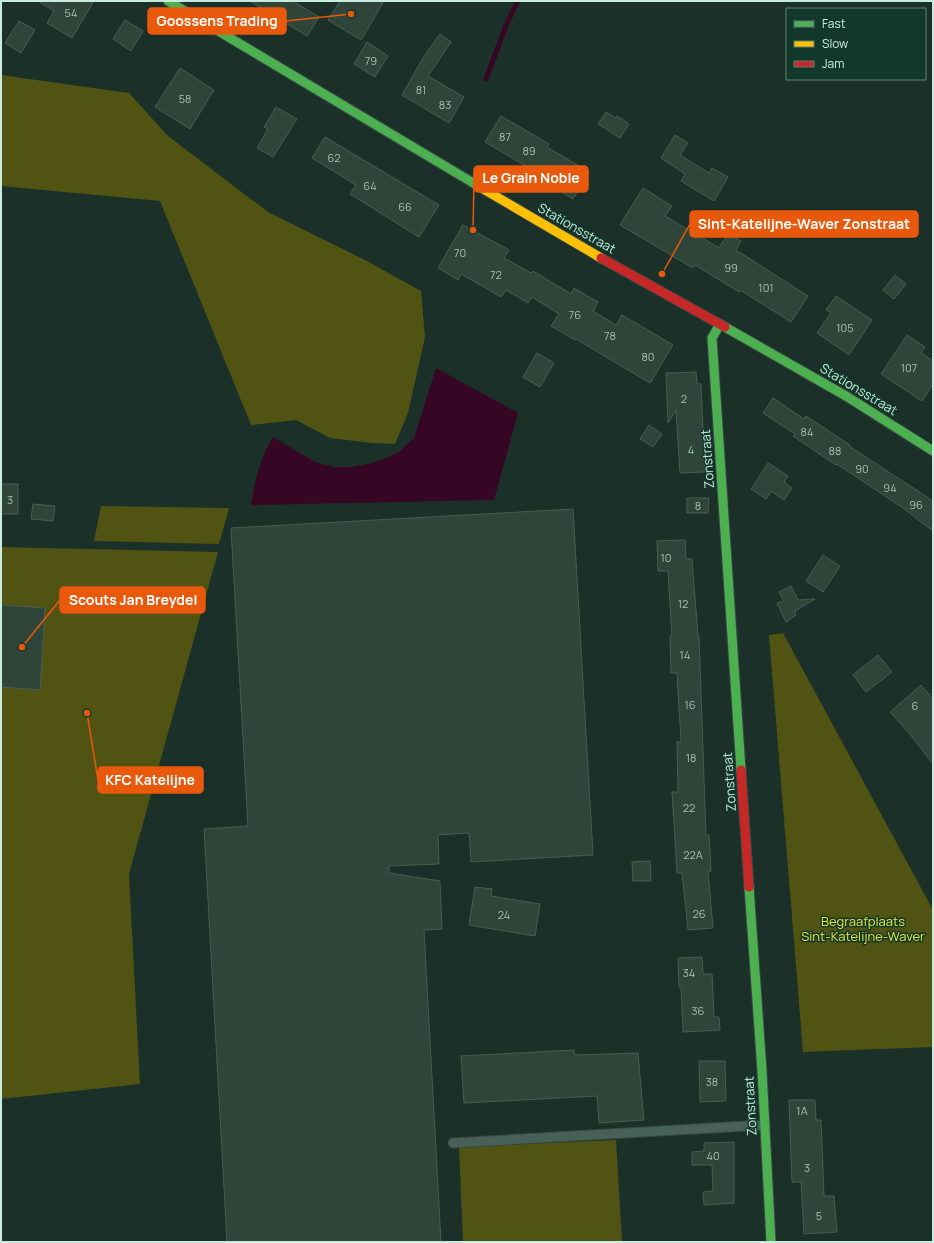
<svg xmlns="http://www.w3.org/2000/svg" width="934" height="1243" font-family="Manrope,sans-serif">
<style>
.green{fill:#515312}
.water{fill:#360724}
.lines{fill:none;stroke-linecap:round;stroke-linejoin:round}
.stream{stroke:#360724;stroke-width:5}
.building{fill:#2f4539;stroke:#4a5d52}
.lane-casing{stroke:#374a43;stroke-width:11}
.fast-casing{stroke:#374a43;stroke-width:11}
.slow-casing{stroke:#374a43;stroke-width:11}
.jam-casing{stroke:#374a43;stroke-width:11}
.lane{stroke:#486158;stroke-width:9}
.fast{stroke:#4caf50;stroke-width:9}
.slow{stroke:#ffc107;stroke-width:9}
.jam{stroke:#c62828;stroke-width:9}
.labels{text-anchor:middle;dominant-baseline:central;stroke-width:3;stroke-linejoin:round;paint-order:stroke}
.number-label{font-size:11px;fill:#a2c2b4}
.street-label{font-size:13px;fill:#c8ebdd;stroke:#12382c}
.park-label{font-size:13px;fill:#eae736;stroke:#12382c}
.leader{fill:none;stroke:#e8590c;stroke-width:1.5}
.callout-dot{fill:#e8590c;stroke:#12382c;stroke-width:1.5}
.callout{fill:#e8590c;stroke:#e8590c;stroke-width:1.5}
.callout-label{font-size:14px;text-anchor:middle;font-weight:bold;fill:#fff}
</style>
<rect width="100%" height="100%" fill="#1a3028"/>
<g class="green">
<polygon points="1,75 129,93 168,136 268,212 365,260 421,291 425,337 408,413 395,444 372,443 330,438 296,420 251,425 160,201 1,186"/>
<polygon points="101,506 229,508 219,544 94,541"/>
<polygon points="1,547 218,552 129,874 140,1084 1,1099"/>
<polygon points="783,633 933,910 933,1047 803,1052 769,635"/>
<polygon points="616,1140 622,1242 463,1242 459,1147"/>
</g>
<path class="water" d="M436,368L518,413L494,500L251,505C255,482 260,457 273,437L315,462L334,467H351L368,464L384,459L400,451L414,438Z"/>
<g class="lines">
<polyline class="stream" points="486,79 507,23 518,1"/>
</g>
<g class="building">
<polygon points="38,1 94,1 72,38 47,23 54,11"/>
<polygon points="250,1 293,1 319,17 307,36"/>
<polygon points="340,1 384,1 361,40 328,20"/>
<polygon points="125,20 143,31 131,51 113,39"/>
<polygon points="19,21 35,30 21,53 5,43"/>
<polygon points="440,34 451,42 428,76 464,97 449,123 402,95 423,58"/>
<polygon points="367,42 388,56 375,77 354,64"/>
<polygon points="180,68 214,90 190,129 155,107"/>
<polygon points="276,107 297,119 273,157 257,148 268,129 264,127"/>
<polygon points="606,112 616,118 617,116 629,124 620,138 598,124"/>
<polygon points="501,116 549,144 547,147 589,172 573,199 544,181 546,178 485,142"/>
<polygon points="675,135 688,143 680,155 709,173 712,168 728,177 714,201 681,181 685,174 661,158"/>
<polygon points="325,137 439,205 419,237 350,194 356,185 312,158"/>
<polygon points="643,188 672,206 665,216 719,248 728,234 741,241 736,250 808,296 791,322 740,290 739,292 695,265 693,268 620,225"/>
<polygon points="463,225 509,250 504,258 531,273 533,271 571,294 574,288 598,302 593,311 616,325 622,315 673,345 650,383 576,339 575,340 551,326 559,314 532,297 528,303 506,290 501,297 461,274 458,280 438,268"/>
<polygon points="895,275 906,284 894,299 883,290"/>
<polygon points="836,296 872,320 849,355 817,333 831,313 826,310"/>
<polygon points="907,335 925,347 921,353 933,361 933,384 922,401 881,374"/>
<polygon points="537,353 554,363 540,387 523,377"/>
<polygon points="696,372 697,384 701,384 705,472 680,473 676,410 668,423 666,373"/>
<polygon points="773,398 804,419 806,416 850,445 849,446 933,501 933,531 903,508 837,464 836,465 793,436 795,434 763,413"/>
<polygon points="649,425 662,434 653,447 640,439"/>
<polygon points="768,463 788,476 784,482 792,488 784,500 771,491 766,499 751,489"/>
<rect x="1" y="484" width="17" height="30"/>
<polygon points="687,498 709,498 708,513 687,513"/>
<polygon points="33,504 55,506 53,521 31,519"/>
<polygon points="573,509 593,855 471,862 469,833 438,835 439,864 389,866 389,873 440,881 442,929 424,930 441,1242 227,1242 204,829 248,826 231,528"/>
<polygon points="685,540 686,559 692,559 698,636 699,636 706,835 709,835 711,871 708,872 713,928 688,930 682,873 677,873 674,823 672,792 678,792 677,742 681,742 677,673 671,673 670,636 672,636 668,571 658,571 657,541"/>
<polygon points="823,555 840,566 823,592 806,581"/>
<polygon points="791,586 798,600 815,599 795,611 796,615 786,622 777,603 784,601 779,592"/>
<polygon points="1,605 45,608 40,690 1,687"/>
<polygon points="878,655 892,672 866,692 853,675"/>
<polygon points="921,685 933,699 933,764 909,733 890,712"/>
<polygon points="650,861 651,881 633,881 632,862"/>
<polygon points="475,887 492,889 491,896 540,904 535,936 469,925"/>
<polygon points="702,957 703,974 712,974 714,1017 719,1017 720,1030 683,1032 681,987 679,987 678,958"/>
<polygon points="574,1050 575,1055 638,1053 644,1120 599,1123 597,1096 464,1103 461,1056"/>
<polygon points="699,1061 725,1061 726,1101 700,1102"/>
<polygon points="789,1100 815,1100 816,1120 821,1120 824,1196 834,1196 837,1232 804,1234 801,1182 792,1182"/>
<polygon points="734,1142 734,1203 704,1205 703,1192 713,1191 712,1165 692,1165 692,1152 704,1151 704,1143"/>
</g>
<g class="lines">
<defs>
<polyline id="lane" points="453,1143 765,1125"/>
<g id="fast">
<polyline points="168,1 480,187"/>
<polyline points="720,324 712,338 741,770"/>
<polyline points="725,327 846,396 933,451"/>
<polyline points="749,887 762,1071 771,1242"/>
</g>
<polyline id="slow" points="480,187 601,258"/>
<g id="jam">
<polyline points="601,258 725,327"/>
<polyline points="741,770 749,887"/>
</g>
</defs>
<use href="#lane" class="lane-casing"/>
<use href="#fast" class="fast-casing"/>
<use href="#slow" class="slow-casing"/>
<use href="#jam" class="jam-casing"/>
<use href="#lane" class="lane"/>
<use href="#fast" class="fast"/>
<use href="#slow" class="slow"/>
<use href="#jam" class="jam"/>
</g>
<g class="labels">
<g class="number-label">
<text x="71" y="12">54</text>
<text x="371" y="60">79</text>
<text x="421" y="89">81</text>
<text x="185" y="98">58</text>
<text x="445" y="104">83</text>
<text x="505" y="136">87</text>
<text x="529" y="150">89</text>
<text x="334" y="157">62</text>
<text x="370" y="185">64</text>
<text x="405" y="206">66</text>
<text x="460" y="252">70</text>
<text x="731" y="267">99</text>
<text x="496" y="274">72</text>
<text x="766" y="287">101</text>
<text x="575" y="314">76</text>
<text x="845" y="327">105</text>
<text x="610" y="335">78</text>
<text x="648" y="356">80</text>
<text x="909" y="367">107</text>
<text x="684" y="398">2</text>
<text x="807" y="431">84</text>
<text x="691" y="449">4</text>
<text x="835" y="450">88</text>
<text x="862" y="468">90</text>
<text x="890" y="487">94</text>
<text x="10" y="499">3</text>
<text x="916" y="504">96</text>
<text x="698" y="505">8</text>
<text x="666" y="557">10</text>
<text x="683" y="603">12</text>
<text x="685" y="654">14</text>
<text x="690" y="704">16</text>
<text x="915" y="705">6</text>
<text x="691" y="757">18</text>
<text x="689" y="807">22</text>
<text x="693" y="854">22A</text>
<text x="699" y="913">26</text>
<text x="504" y="914">24</text>
<text x="689" y="972">34</text>
<text x="698" y="1010">36</text>
<text x="712" y="1081">38</text>
<text x="802" y="1110">1A</text>
<text x="713" y="1155">40</text>
<text x="807" y="1167">3</text>
<text x="819" y="1215">5</text>
</g>
<g class="street-label">
<text transform="translate(577 228) rotate(30)">Stationsstraat</text>
<text transform="translate(859 389) rotate(31)">Stationsstraat</text>
<text transform="translate(707 459) rotate(-94)">Zonstraat</text>
<text transform="translate(729 782) rotate(-94)">Zonstraat</text>
<text transform="translate(750 1106) rotate(-93)">Zonstraat</text>
</g>
<g class="park-label">
<text x="863" y="921">Begraafplaats<tspan x="863" dy="15">Sint-Katelijne-Waver</tspan></text>
</g>
</g>
<path class="leader" d="M351 14L286 21M473 230L474 179M662 274L690 224M22 647L60 600M87 713L98 780"/>
<g class="callout-dot">
<circle cx="351" cy="14" r="4"/>
<circle cx="473" cy="230" r="4"/>
<circle cx="662" cy="274" r="4"/>
<circle cx="22" cy="647" r="4"/>
<circle cx="87" cy="713" r="4"/>
</g>
<g class="callout">
<rect x="148" y="8" width="138" height="26" rx="4"/>
<rect x="474" y="166" width="114" height="26" rx="4"/>
<rect x="690" y="211" width="228" height="26" rx="4"/>
<rect x="60" y="587" width="145" height="26" rx="4"/>
<rect x="98" y="767" width="105" height="26" rx="4"/>
</g>
<g class="callout-label">
<text x="217" y="26">Goossens Trading</text>
<text x="531" y="183">Le Grain Noble</text>
<text x="804" y="229">Sint-Katelijne-Waver Zonstraat</text>
<text x="133" y="605">Scouts Jan Breydel</text>
<text x="150" y="785">KFC Katelijne</text>
</g>
<rect width="934" height="1243" fill="none" stroke="#c8ebdd" stroke-width="4"/>
<rect x="786" y="8" width="140" height="72" fill="#12382c" stroke="#5b8073"/>
<rect x="794" y="21" width="20" height="6" fill="#4caf50" stroke="#5b8073"/>
<text x="822" y="28" font-size="12" fill="#c8ebdd">Fast</text>
<rect x="794" y="41" width="20" height="6" fill="#ffc107" stroke="#5b8073"/>
<text x="822" y="48" font-size="12" fill="#c8ebdd">Slow</text>
<rect x="794" y="61" width="20" height="6" fill="#c62828" stroke="#5b8073"/>
<text x="822" y="68" font-size="12" fill="#c8ebdd">Jam</text>
</svg>
